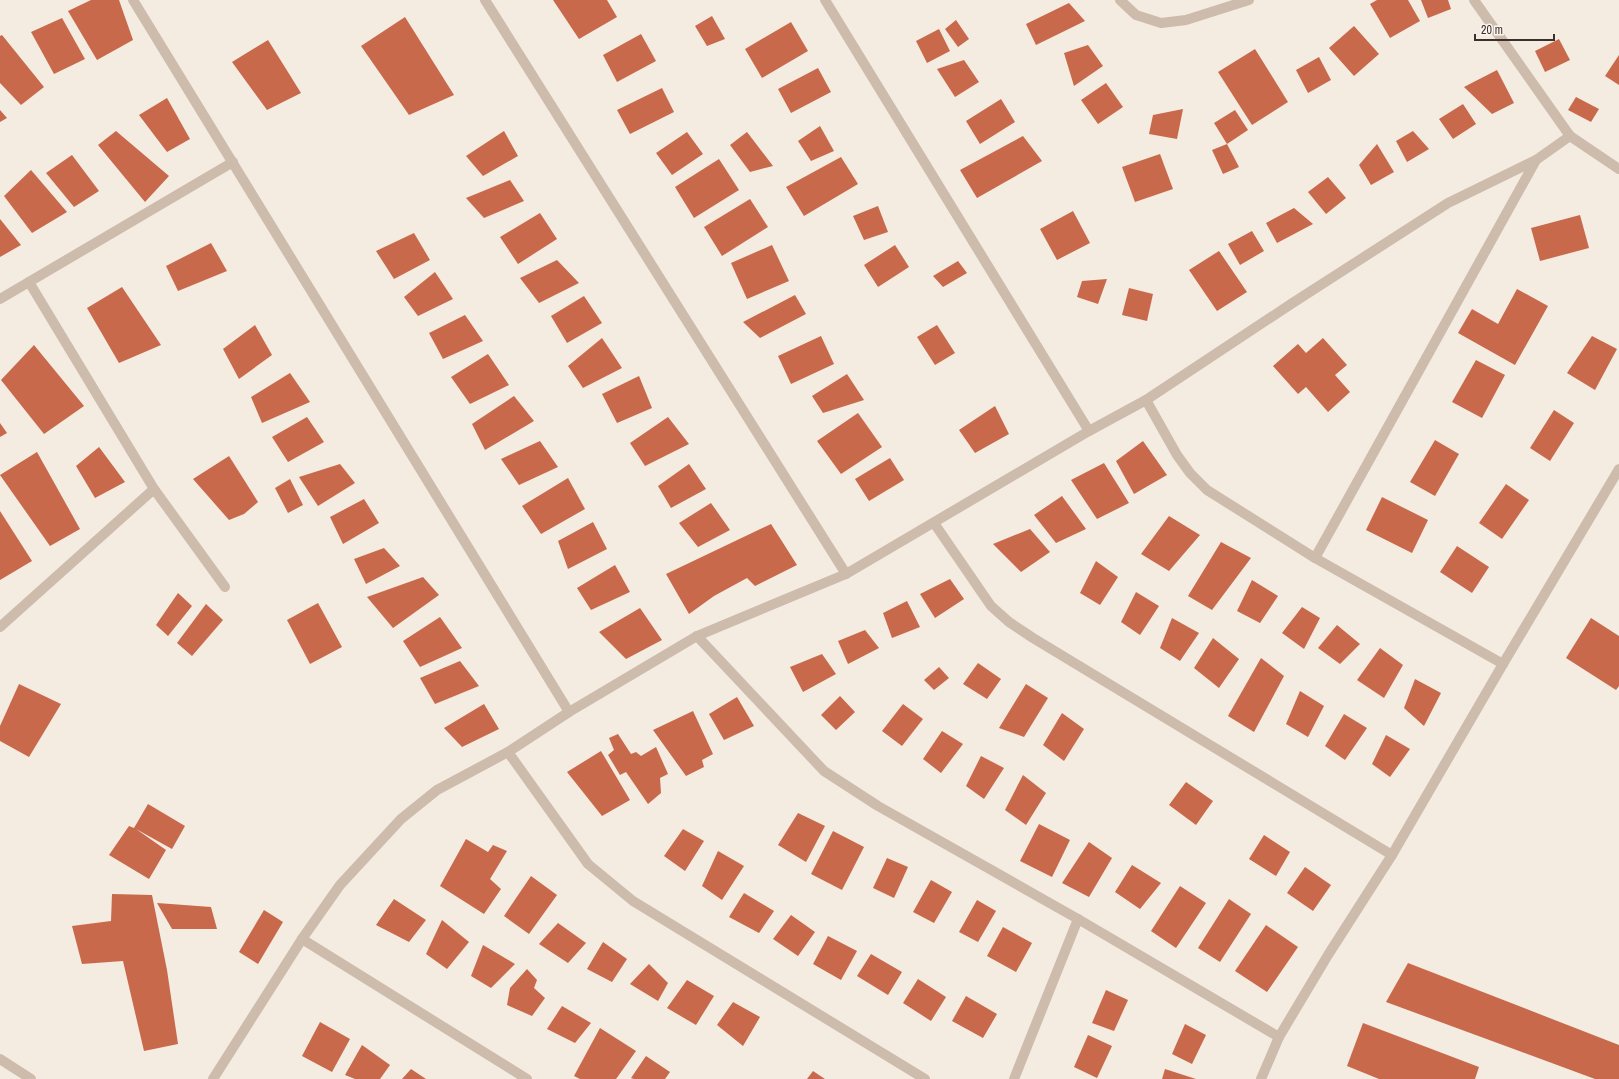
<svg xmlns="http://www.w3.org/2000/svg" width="1619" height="1079" font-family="'Archivo Narrow',sans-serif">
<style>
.building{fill:#c8694b}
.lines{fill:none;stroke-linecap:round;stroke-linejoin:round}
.minor{stroke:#cdbbac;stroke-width:10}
</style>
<rect width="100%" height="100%" fill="#f4ebe1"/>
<g class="building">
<polygon points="91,0 119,0 133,40 97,60 68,11"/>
<polygon points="553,0 607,0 617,17 579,39"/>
<polygon points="1377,0 1408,0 1420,21 1390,38 1370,4"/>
<polygon points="1421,0 1448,0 1451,9 1428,18"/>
<polygon points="1069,3 1085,21 1036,45 1026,24"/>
<polygon points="712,16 725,39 707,46 695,26"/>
<polygon points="405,17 454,95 409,115 361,46"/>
<polygon points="62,18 85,59 54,74 31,32"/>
<polygon points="956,20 969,39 958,47 945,29"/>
<polygon points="791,22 808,51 762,78 745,49"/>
<polygon points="1354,26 1379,54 1354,76 1329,48"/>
<polygon points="939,29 950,51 927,63 916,41"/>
<polygon points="641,34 656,61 617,82 603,55"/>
<polygon points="2,35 44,87 21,105 0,83 0,36"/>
<polygon points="1559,39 1570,60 1545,72 1535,51"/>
<polygon points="268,40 301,93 267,110 232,62"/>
<polygon points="1088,45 1103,66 1074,86 1064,53"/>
<polygon points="1255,49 1288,102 1252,125 1218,72"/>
<polygon points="1619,55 1619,85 1605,76"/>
<polygon points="1319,57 1331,80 1308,93 1296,70"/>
<polygon points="964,60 979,82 955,97 937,69"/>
<polygon points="818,68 831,92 791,113 778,89"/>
<polygon points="1497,70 1514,103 1492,114 1464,87"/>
<polygon points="1106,83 1123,107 1098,124 1081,100"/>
<polygon points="662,88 674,112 630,134 617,110"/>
<polygon points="1576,97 1599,109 1591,122 1568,110"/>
<polygon points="167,98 190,139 167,152 139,115"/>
<polygon points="1001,99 1015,122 980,144 966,121"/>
<polygon points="1463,104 1476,124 1453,139 1439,119"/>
<polygon points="1183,109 1177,139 1149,134 1153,115"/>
<polygon points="0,110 7,118 0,122"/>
<polygon points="1235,110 1248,130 1227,144 1214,123"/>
<polygon points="820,126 834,151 811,161 798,141"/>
<polygon points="116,131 169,176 145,202 98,145"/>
<polygon points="504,131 518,156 483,176 466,156"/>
<polygon points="1413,131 1429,149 1407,162 1396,141"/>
<polygon points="687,132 703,154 672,175 656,153"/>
<polygon points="747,132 773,166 750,172 730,145"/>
<polygon points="1023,136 1042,161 977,198 960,170"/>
<polygon points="1227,144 1239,167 1223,174 1212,150"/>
<polygon points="1377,144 1394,172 1371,185 1359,165"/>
<polygon points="1160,154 1173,189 1135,202 1122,167"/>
<polygon points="72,155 99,191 74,207 46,173"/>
<polygon points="841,157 858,184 804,216 786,187"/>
<polygon points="719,159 739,190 694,218 675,187"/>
<polygon points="31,170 67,212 32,233 4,196"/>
<polygon points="1328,177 1346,198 1326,214 1308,192"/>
<polygon points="510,180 524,201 484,218 466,198"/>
<polygon points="750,199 768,227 722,256 704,227"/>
<polygon points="878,206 888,232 864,240 853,216"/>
<polygon points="1294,208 1313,224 1277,243 1266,223"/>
<polygon points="1073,211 1090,243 1057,260 1040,229"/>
<polygon points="540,213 557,239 518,264 500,237"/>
<polygon points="1580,215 1589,248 1540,261 1531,228"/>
<polygon points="0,219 21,245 0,257"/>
<polygon points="1252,231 1264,251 1240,265 1228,244"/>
<polygon points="414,233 430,260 394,279 376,251"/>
<polygon points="211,243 227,271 178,291 166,266"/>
<polygon points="772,245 789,281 747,299 731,263"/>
<polygon points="895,245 909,267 878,287 864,265"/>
<polygon points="1219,251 1247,292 1217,311 1189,270"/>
<polygon points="557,260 579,283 539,303 520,278"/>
<polygon points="958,261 967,273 943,287 933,276"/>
<polygon points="435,272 453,299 418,316 404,297"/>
<polygon points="1107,279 1098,304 1077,297 1082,281"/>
<polygon points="122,287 161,345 119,363 87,308"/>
<polygon points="1129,288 1153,294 1147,321 1122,315"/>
<polygon points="1517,289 1548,306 1515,365 1458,333 1472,309 1498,324"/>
<polygon points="795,295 806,314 760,338 743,322"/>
<polygon points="584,296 602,323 567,343 551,316"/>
<polygon points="465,315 483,341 443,359 429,333"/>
<polygon points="255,325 272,355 239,379 223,349"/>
<polygon points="937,325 955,353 935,365 917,337"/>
<polygon points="821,336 834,364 791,384 778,356"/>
<polygon points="1592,336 1617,349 1595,390 1567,373"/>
<polygon points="602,338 622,368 583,388 568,366"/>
<polygon points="1323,338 1347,365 1335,375 1350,392 1328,412 1306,387 1298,394 1273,366 1298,344 1306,353"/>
<polygon points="34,345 84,406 44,434 1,380"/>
<polygon points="488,354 509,385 470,404 451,377"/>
<polygon points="1476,360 1505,375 1482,418 1452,402"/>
<polygon points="290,373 310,402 262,423 251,397"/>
<polygon points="847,374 864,400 823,413 812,396"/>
<polygon points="639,376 652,408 617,423 602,394"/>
<polygon points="514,396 534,421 485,450 472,424"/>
<polygon points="995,406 1009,434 975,453 959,430"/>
<polygon points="1554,410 1574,423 1550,461 1530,448"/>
<polygon points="858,413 882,447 841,474 817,441"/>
<polygon points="307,417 324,442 288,462 272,437"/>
<polygon points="668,417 689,444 645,466 630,443"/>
<polygon points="0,423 7,433 0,437"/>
<polygon points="1435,440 1459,454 1435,496 1410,482"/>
<polygon points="540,441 558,467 519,485 501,459"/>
<polygon points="1143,441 1167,475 1134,494 1116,461"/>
<polygon points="99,447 125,482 95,498 76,466"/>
<polygon points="37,452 80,529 50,546 0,475"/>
<polygon points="229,456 258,502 244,514 229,520 193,479"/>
<polygon points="890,458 904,480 869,501 855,479"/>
<polygon points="1104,463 1129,503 1097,519 1071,480"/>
<polygon points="340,464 355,483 318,506 299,477"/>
<polygon points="689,464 706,489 671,508 658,486"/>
<polygon points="568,478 585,509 541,534 522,506"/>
<polygon points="290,479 303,505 288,513 275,488"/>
<polygon points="1506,484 1529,500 1502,539 1479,523"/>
<polygon points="1062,496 1086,529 1056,543 1034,515"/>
<polygon points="1382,497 1428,520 1412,553 1366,530"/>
<polygon points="364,499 379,523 343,544 330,517"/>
<polygon points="711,503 730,530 698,547 679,523"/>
<polygon points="0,511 32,561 0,580"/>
<polygon points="1169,516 1200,535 1169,571 1141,554"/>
<polygon points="593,522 607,549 568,569 558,541"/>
<polygon points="771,524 797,565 755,586 747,578 714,596 689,614 666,574"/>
<polygon points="1030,529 1050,552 1021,572 993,544"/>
<polygon points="1221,542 1251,558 1212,610 1188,596"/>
<polygon points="1457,546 1489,567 1472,593 1440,572"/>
<polygon points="384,548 400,566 366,584 354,559"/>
<polygon points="1096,561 1118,577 1100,605 1080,593"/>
<polygon points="615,565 630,592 591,610 577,588"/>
<polygon points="423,577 439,595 393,628 367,597"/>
<polygon points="950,579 964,599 935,618 920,594"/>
<polygon points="1252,580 1278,596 1260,623 1237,611"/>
<polygon points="1136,592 1159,606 1140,635 1121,622"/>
<polygon points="178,593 192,606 168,636 156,625"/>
<polygon points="907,601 920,627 892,638 883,613"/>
<polygon points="318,603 342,647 310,664 287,620"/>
<polygon points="206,604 223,620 192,656 177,643"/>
<polygon points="1302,607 1320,618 1304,649 1282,633"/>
<polygon points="640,608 662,640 626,659 599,632"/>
<polygon points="440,617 462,648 420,667 403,641"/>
<polygon points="1172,618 1199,633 1180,661 1160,648"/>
<polygon points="1591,618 1619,636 1619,686 1616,690 1566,658"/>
<polygon points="1337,625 1360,644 1340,664 1318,648"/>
<polygon points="865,630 879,648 848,664 838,641"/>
<polygon points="1213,638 1239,659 1219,688 1194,668"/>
<polygon points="1380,648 1403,665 1384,698 1357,680"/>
<polygon points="822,654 836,674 803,692 790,667"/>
<polygon points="1261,658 1284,676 1254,732 1228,716"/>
<polygon points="460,661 479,686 435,704 420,678"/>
<polygon points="978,663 1001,679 987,699 963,684"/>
<polygon points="939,667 949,678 934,690 924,680"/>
<polygon points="1415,679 1441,693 1424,726 1404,708"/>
<polygon points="19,684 61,704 29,757 0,741 0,726"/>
<polygon points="1026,684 1048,698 1024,737 999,728"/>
<polygon points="1300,691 1324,706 1308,737 1286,724"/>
<polygon points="840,696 855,712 836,730 821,715"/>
<polygon points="737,697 754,726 724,740 709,714"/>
<polygon points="484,704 499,729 462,747 444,728"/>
<polygon points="903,704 923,719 902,746 882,731"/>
<polygon points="693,711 713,754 702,760 704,767 686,776 653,730"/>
<polygon points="1062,713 1084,729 1064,761 1043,745"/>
<polygon points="1344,714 1367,728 1345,760 1325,746"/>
<polygon points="942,731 963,744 941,773 923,759"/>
<polygon points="618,734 631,754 636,752 641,756 656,747 668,774 660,778 661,793 648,804 626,772 620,775 608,755 614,750 609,738"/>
<polygon points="1386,735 1410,749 1390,777 1372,764"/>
<polygon points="601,751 630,800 602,816 567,772"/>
<polygon points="981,756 1004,768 984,799 966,786"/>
<polygon points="1023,775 1046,793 1026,825 1005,810"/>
<polygon points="1186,782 1213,801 1196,825 1169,805"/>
<polygon points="148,804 185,826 172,849 136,829 166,850 149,879 109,855 129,826 134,828"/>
<polygon points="798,813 825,826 806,862 778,845"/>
<polygon points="1039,824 1070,840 1052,877 1020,861"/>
<polygon points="683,829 704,841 685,871 664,856"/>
<polygon points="833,831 864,847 842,890 811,874"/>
<polygon points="1264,835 1290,852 1276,876 1249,859"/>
<polygon points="466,839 488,852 493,845 507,851 490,879 501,889 484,914 440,886"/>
<polygon points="1089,842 1112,858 1089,897 1062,883"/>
<polygon points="718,851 744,866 722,900 702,886"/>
<polygon points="887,858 908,867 894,898 873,888"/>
<polygon points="1132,865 1161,883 1140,909 1115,892"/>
<polygon points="1305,867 1331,885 1313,911 1287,893"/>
<polygon points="531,876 557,895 529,934 504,916"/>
<polygon points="931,880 952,892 934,923 913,912"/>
<polygon points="1180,886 1206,903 1176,948 1151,931"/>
<polygon points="744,893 774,911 759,933 729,917"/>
<polygon points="112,894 152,895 167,970 178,1044 144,1051 123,961 82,964 72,926 111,921"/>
<polygon points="394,899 426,920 409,942 376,925"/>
<polygon points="1229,899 1251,914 1220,962 1198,948"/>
<polygon points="977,900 996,911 978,942 959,932"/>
<polygon points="157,903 211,907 217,929 172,929"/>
<polygon points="264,910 283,922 258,964 239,952"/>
<polygon points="791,915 815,932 798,956 773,939"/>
<polygon points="442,920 469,942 447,969 426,954"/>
<polygon points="558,923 586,943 568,963 539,944"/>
<polygon points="1266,925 1298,947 1267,992 1235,971"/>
<polygon points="1003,927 1032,943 1016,972 987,956"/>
<polygon points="828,936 857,951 841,980 813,964"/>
<polygon points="603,942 627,959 612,982 587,969"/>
<polygon points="483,945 515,964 491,988 471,976"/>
<polygon points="871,954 902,972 888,995 857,976"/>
<polygon points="1408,963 1619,1045 1619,1079 1595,1079 1386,1002"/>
<polygon points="649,964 668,983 658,1001 630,984"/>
<polygon points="527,969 537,980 534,988 545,998 532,1016 507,1005 510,988"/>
<polygon points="918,979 946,997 931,1021 903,1003"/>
<polygon points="687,980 714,996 696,1025 667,1008"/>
<polygon points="1106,990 1128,1000 1114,1031 1092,1023"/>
<polygon points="966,996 997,1014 983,1038 952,1021"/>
<polygon points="733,1002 760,1017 743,1046 717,1025"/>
<polygon points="562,1006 591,1023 575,1043 547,1029"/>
<polygon points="320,1022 350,1039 332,1072 302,1056"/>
<polygon points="1363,1023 1479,1067 1475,1079 1379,1079 1347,1066"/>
<polygon points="1185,1024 1206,1035 1192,1064 1172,1054"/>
<polygon points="600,1028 636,1051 616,1079 580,1079 574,1076"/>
<polygon points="1088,1035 1112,1046 1097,1078 1074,1067"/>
<polygon points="362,1045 390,1065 380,1079 355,1079 345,1075"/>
<polygon points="646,1056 670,1072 665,1079 634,1079 631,1078"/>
<polygon points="411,1069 426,1079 402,1079"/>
<polygon points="1165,1069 1196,1079 1162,1079"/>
<polygon points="813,1071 825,1079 807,1079"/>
</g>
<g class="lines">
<g class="minor">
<polyline points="133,0 569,712"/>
<polyline points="485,0 846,574"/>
<polyline points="825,0 1089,431"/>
<polyline points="1120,0 1136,15 1161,23 1186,20 1249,0"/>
<polyline points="1474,0 1570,136"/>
<polyline points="29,282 154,489 225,587"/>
<polyline points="0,299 233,162"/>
<polyline points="1146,400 1177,455 1190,473 1207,490 1315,558 1503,664"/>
<polyline points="934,523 991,606 1009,622 1033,638 1392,855"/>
<polyline points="1315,558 1536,160"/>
<polyline points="0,627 154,489"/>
<polyline points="697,636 824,771 878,806 1078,919 1279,1037"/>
<polyline points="508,752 588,864 633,901 925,1079"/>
<polyline points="302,939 527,1079"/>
<polyline points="0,1059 31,1079"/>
<polyline points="213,1079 302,939 340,885 401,819 437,790 508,752 569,712 697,636 846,574 1089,431 1146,400 1291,304 1448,203 1536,160 1570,136 1619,169"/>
<polyline points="1014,1079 1078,919"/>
<polyline points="1261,1079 1279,1037 1328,955 1392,855 1503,664 1619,469"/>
</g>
</g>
<path d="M1475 34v6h79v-6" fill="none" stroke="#3b302b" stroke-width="2"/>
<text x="1481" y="34" font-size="12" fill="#3b302b" stroke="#fbf5ee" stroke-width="3" paint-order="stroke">20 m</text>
</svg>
